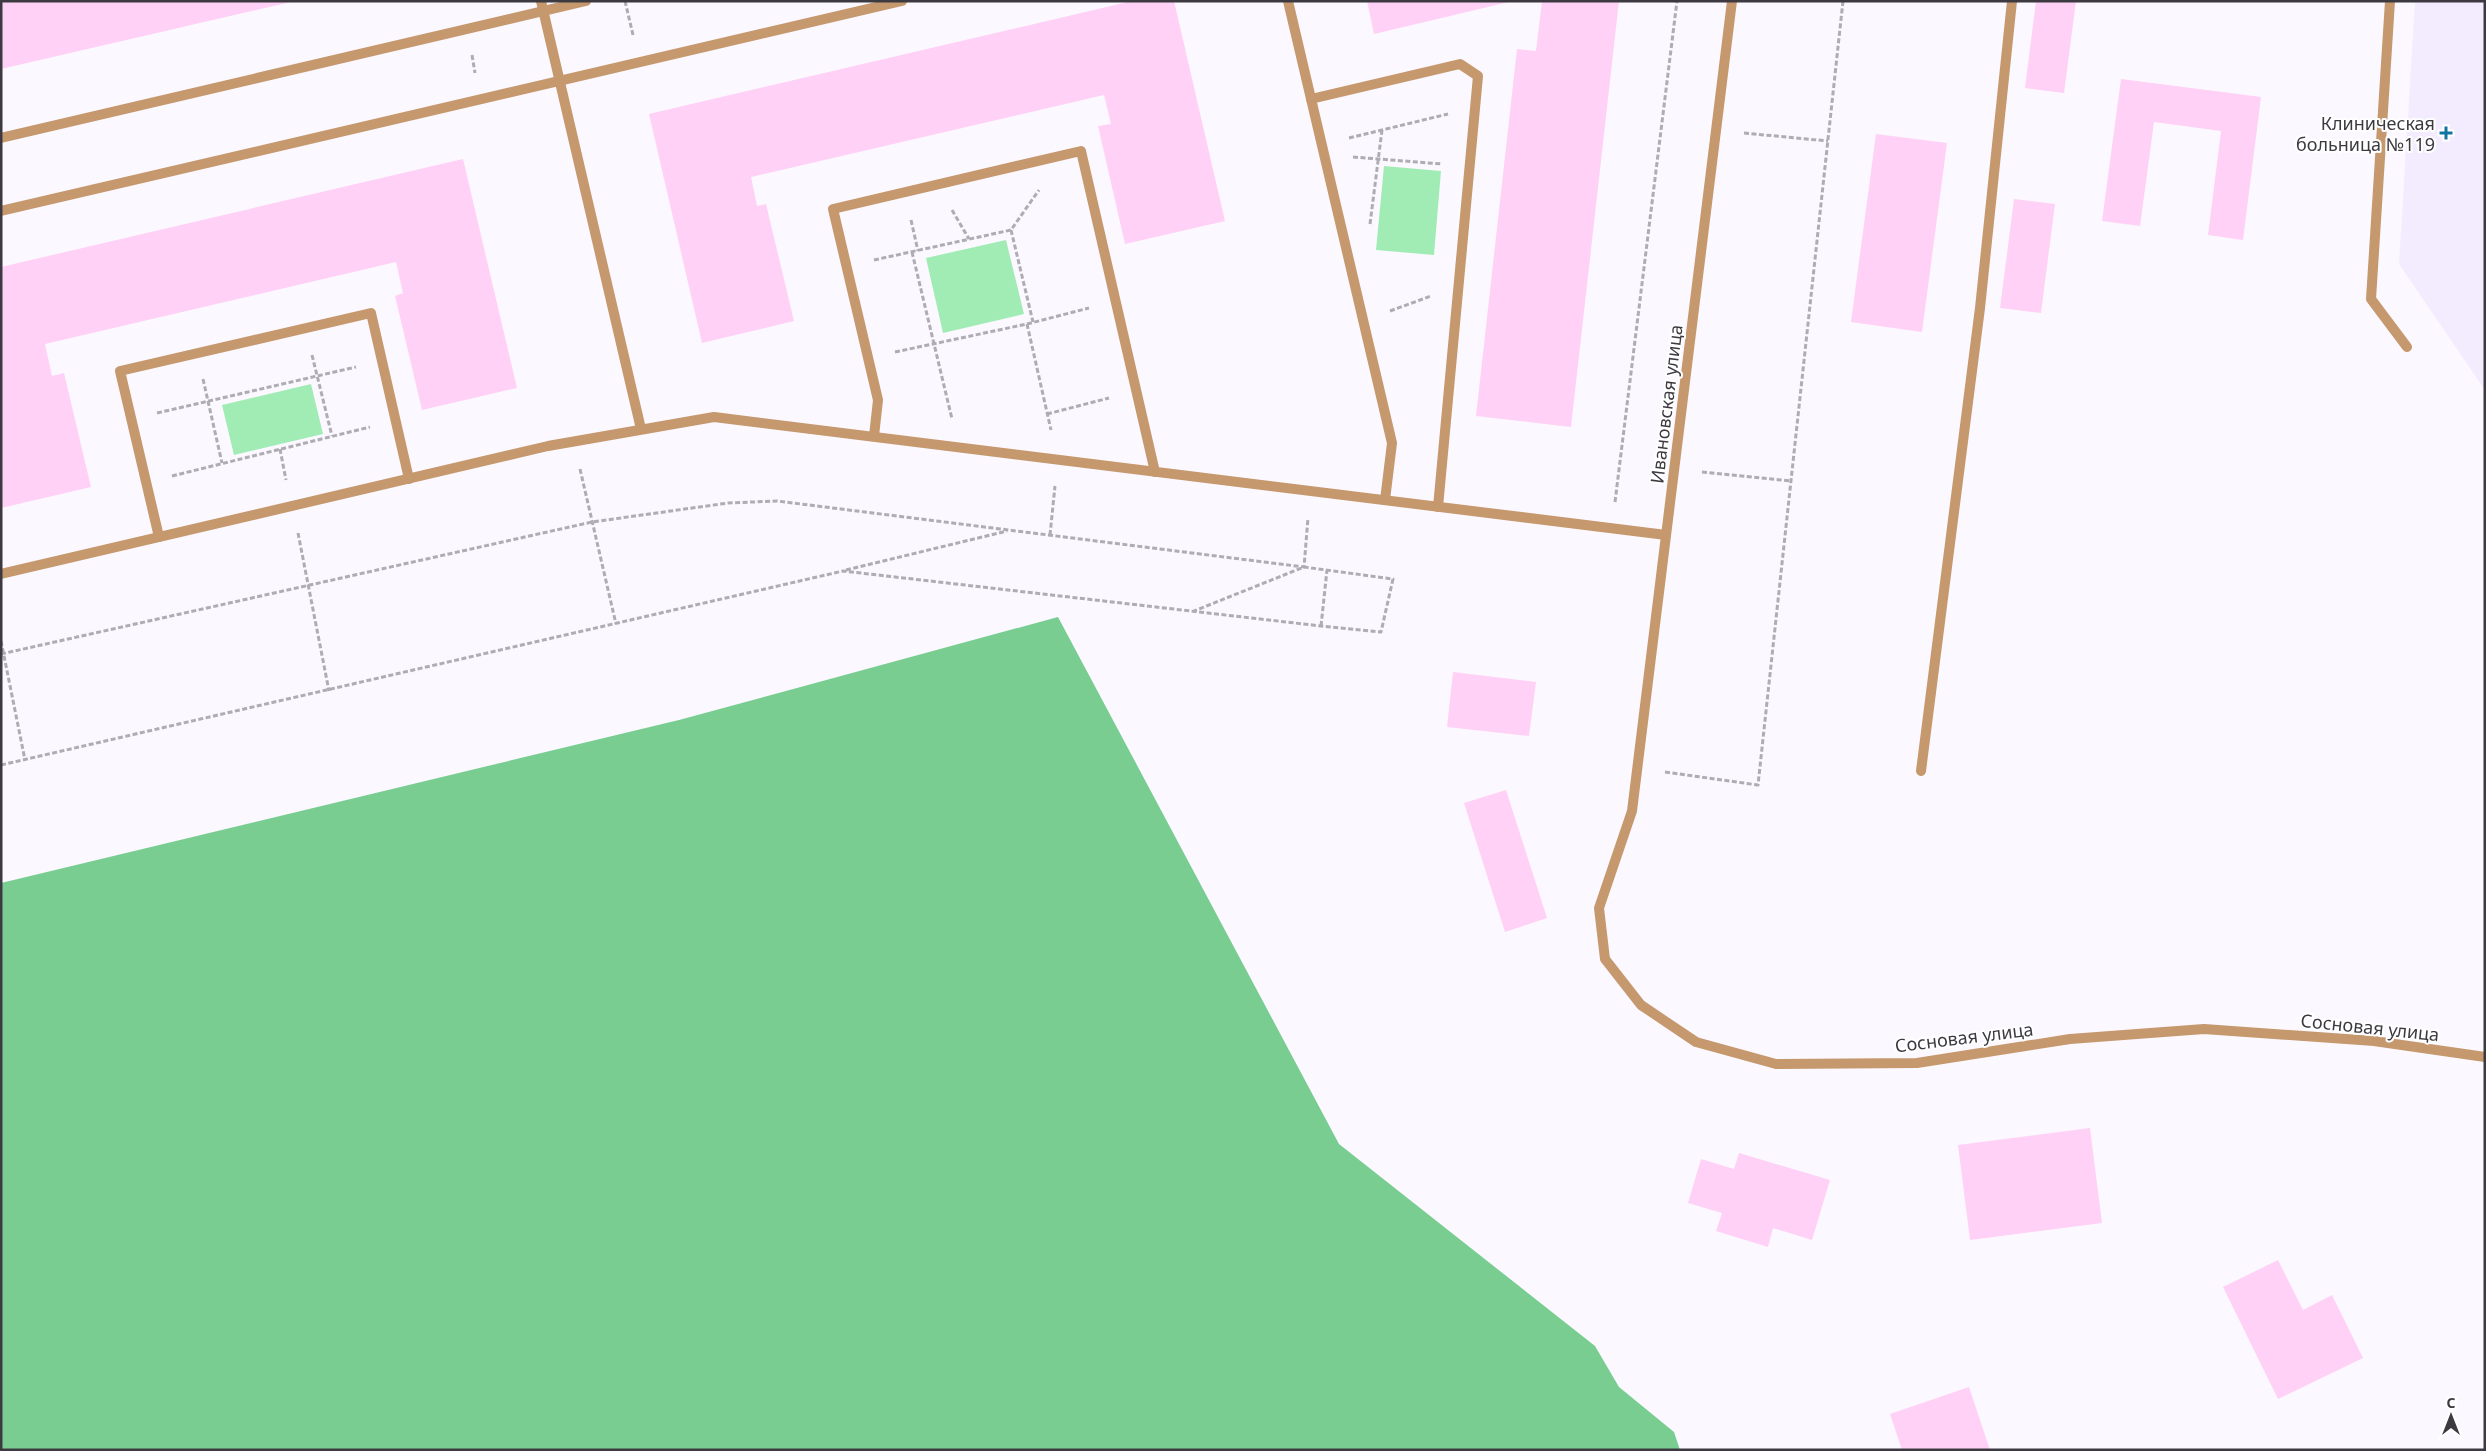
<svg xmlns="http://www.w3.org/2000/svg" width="2486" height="1451" font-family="'Noto Sans',sans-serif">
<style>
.built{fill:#f3ecfe}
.green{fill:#a1ecb5}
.forest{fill:#7acd91}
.building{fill:#ffd1f6}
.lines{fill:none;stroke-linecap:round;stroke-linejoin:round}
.path{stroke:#afacb3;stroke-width:3;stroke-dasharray:5 2.5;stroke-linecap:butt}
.service{stroke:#c6986d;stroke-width:10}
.minor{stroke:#c6986d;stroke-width:10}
.poi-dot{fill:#1173a0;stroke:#fff;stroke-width:2}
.labels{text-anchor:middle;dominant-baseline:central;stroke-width:4;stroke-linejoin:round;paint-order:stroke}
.poi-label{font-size:18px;fill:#3c3a40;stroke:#fff;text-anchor:end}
.street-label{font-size:18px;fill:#3c3a40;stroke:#fff}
</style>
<rect width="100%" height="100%" fill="#fbf8ff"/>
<polygon class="built" points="2415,1 2485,1 2485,390 2399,264"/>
<g class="green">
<polygon points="1384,166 1441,171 1434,255 1376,250"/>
<polygon points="1006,240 1024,314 943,333 926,258"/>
<polygon points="311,384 323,434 234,455 222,405"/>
</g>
<polygon class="forest" points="1058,617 1339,1144 1595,1346 1619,1387 1674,1432 1680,1450 1,1450 1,883 679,720"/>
<g class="building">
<polygon points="1,1 291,1 291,2 1,69"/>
<polygon points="1132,1 1174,1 1225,221 1125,244 1098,126 1111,124 1104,95 751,177 757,206 766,204 794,321 702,343 649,114"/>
<polygon points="1367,1 1509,1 1509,2 1374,34"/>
<polygon points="1542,1 1619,1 1571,427 1476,416 1517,49 1536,51"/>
<polygon points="2036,1 2076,1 2064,93 2025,88"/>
<polygon points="2121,79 2261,97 2243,240 2208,235 2221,131 2154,122 2140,226 2102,221"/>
<polygon points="1876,134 1947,143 1922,332 1851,322"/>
<polygon points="463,159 517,388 422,410 395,296 403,293 396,262 45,344 52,376 64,373 91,487 1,508 1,267"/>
<polygon points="2014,199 2055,204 2041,313 2000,308"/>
<polygon points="1453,672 1536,682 1529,736 1447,727"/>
<polygon points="1506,790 1547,918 1505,932 1464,803"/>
<polygon points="2090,1128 2102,1223 1970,1240 1958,1145"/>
<polygon points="1739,1153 1830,1180 1812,1240 1773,1228 1768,1247 1716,1231 1722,1213 1688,1203 1701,1159 1734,1169"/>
<polygon points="2278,1260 2303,1310 2332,1295 2363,1358 2278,1399 2223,1287"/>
<polygon points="1969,1387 1990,1450 1902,1450 1890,1414"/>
</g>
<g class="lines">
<g class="path">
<polyline points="625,1 633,35"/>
<polyline points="472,55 475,73"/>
<polyline points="1744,133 1828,141"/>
<polyline points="1349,138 1448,114"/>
<polyline points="1353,157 1442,164"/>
<polyline points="952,210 969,239"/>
<polyline points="911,220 918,251"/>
<polyline points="1370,224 1382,130"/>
<polyline points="1011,230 1033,322"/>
<polyline points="912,252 952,419"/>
<polyline points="874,260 1011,230 1039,190"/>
<polyline points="1390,311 1431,296"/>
<polyline points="1027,324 1089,308"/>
<polyline points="895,352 1027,324 1051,430"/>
<polyline points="312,355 332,436"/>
<polyline points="203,379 222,463"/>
<polyline points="157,413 356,367"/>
<polyline points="1047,414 1109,398"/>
<polyline points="280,449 286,480"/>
<polyline points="580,469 616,624"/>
<polyline points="1702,472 1791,481"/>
<polyline points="172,476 370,427"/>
<polyline points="1615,502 1677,1"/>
<polyline points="298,533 329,691"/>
<polyline points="1050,535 1055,486"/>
<polyline points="846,570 1007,531"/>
<polyline points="1321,626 1327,570"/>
<polyline points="1,641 25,760"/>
<polyline points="1,654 592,522 728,503 777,501 1304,567 1308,518"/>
<polyline points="1,765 843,571 1321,626 1381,632 1393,579 1304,567 1194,611"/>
<polyline points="1665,772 1758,785 1843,1"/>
</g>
<g class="service">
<polyline points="541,1 641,429"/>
<polyline points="1288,1 1392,443 1385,500"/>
<polyline points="2390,1 2371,299 2407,347"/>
<polyline points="1311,99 1460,64 1478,76 1438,507"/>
<polyline points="1,138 586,1"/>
<polyline points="1,211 902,1"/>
<polyline points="874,436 878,400 833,209 1081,151 1155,472"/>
<polyline points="159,537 120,371 371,313 409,479"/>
<polyline points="1,574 548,446 714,417 1666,535"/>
<polyline points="1921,771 1980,308 2012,1"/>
</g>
<polyline class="minor" points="1732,1 1632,811 1599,908 1605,959 1641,1005 1696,1042 1776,1064 1917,1063 2070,1039 2204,1029 2374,1041 2485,1057"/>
</g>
<path class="poi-dot" d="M2443.5 125.5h5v5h5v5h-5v5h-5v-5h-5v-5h5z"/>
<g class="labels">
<g class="poi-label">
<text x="2435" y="123">Клиническая<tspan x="2435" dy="21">больница №119</tspan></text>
</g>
<g class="street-label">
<text transform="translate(1666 404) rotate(-83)">Ивановская улица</text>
<text transform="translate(2370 1027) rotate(6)">Сосновая улица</text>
<text transform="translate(1964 1037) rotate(-7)">Сосновая улица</text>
</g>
</g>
<rect width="2486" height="1451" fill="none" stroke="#3c3a40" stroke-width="5"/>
<g transform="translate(2451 1416)" stroke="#ffffff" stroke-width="4" paint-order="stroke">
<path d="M0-4L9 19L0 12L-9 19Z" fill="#3c3a40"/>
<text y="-8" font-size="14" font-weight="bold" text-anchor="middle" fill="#3c3a40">С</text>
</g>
</svg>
